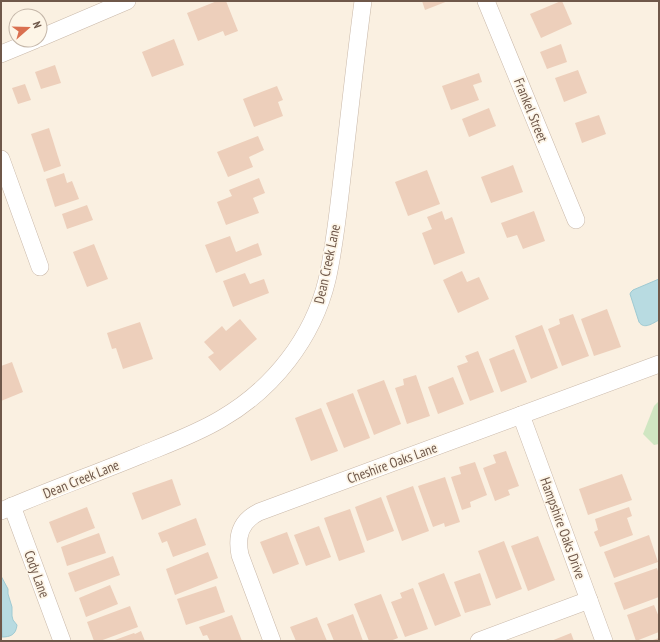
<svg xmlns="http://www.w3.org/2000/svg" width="660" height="642" font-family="'PT Sans Narrow',sans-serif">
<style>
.green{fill:#d0e6c2}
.water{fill:#b8dbe1;stroke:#9fcad2}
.building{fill:#edcfbb}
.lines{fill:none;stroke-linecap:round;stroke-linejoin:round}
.minor-casing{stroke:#c9b8a9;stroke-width:18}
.minor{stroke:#fff;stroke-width:17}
.labels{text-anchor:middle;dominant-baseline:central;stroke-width:3.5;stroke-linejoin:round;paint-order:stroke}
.street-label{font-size:14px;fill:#6f584a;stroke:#fdf5e7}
</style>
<rect width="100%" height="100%" fill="#faf0e1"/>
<polygon class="green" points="659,401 659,444 654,445 643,434 654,406"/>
<g class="water">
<path d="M659,279V320C653,323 644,330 639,322L630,294L631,292L633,290Z"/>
<path d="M1,576L8,589V594L12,607V616L13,620L17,625C16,635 10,637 2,637Z"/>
</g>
<g class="building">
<polygon points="217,1 226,1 238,31 225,36 223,31 198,41 187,13"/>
<polygon points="422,1 448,1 425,10"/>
<polygon points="561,1 562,1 572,24 541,38 530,14"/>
<polygon points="174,39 184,65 152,77 142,52"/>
<polygon points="561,44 567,62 547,69 540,52"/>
<polygon points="55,65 61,83 41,89 35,72"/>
<polygon points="578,70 587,93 564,102 555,78"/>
<polygon points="479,73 482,82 473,85 479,100 451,110 442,86"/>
<polygon points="25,84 31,100 18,104 12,88"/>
<polygon points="277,86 283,100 278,102 283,116 254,127 243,99"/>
<polygon points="489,108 496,126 469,137 462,119"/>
<polygon points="599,115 606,134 582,143 575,123"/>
<polygon points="49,128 61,166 44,172 31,134"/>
<polygon points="258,136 264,150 249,157 253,167 228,177 217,152"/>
<polygon points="513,165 523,192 491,203 481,177"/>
<polygon points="427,170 440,204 408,216 395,182"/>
<polygon points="64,173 67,183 72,181 79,199 55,207 46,179"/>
<polygon points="259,178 265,193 253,198 259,213 226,225 217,202 232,196 229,190"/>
<polygon points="87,205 93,220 67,229 62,214"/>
<polygon points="442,211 445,220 452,217 465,253 434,265 422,233 432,229 427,217"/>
<polygon points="534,211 545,241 523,249 517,235 507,238 501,223"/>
<polygon points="230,236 236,252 258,243 262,255 216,273 205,245"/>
<polygon points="94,244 108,279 87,287 73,252"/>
<polygon points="462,271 467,282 479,277 489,299 458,313 443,280"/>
<polygon points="245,273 250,284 264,279 269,293 233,307 223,281"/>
<polygon points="607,309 621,347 594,356 581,319"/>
<polygon points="573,314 589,356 562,366 548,329 560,324 559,319"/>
<polygon points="240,319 257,339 220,371 208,357 214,353 204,342 222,326 226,331"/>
<polygon points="140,322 153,359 123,369 116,348 112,349 107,333"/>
<polygon points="542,325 558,368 531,379 515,336"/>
<polygon points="514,349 527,382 501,392 489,359"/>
<polygon points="478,351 494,392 470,401 457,366 468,362 465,356"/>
<polygon points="12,362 23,392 1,401 1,366"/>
<polygon points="416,375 430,416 407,424 395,388 404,385 403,379"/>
<polygon points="453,377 464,404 438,414 428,387"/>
<polygon points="384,380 401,424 374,435 357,390"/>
<polygon points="353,393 370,438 344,448 326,403"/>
<polygon points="321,408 338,451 311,461 295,418"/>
<polygon points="506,451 519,486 508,490 510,495 495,501 483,468 496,463 493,455"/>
<polygon points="475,462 487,495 470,502 471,507 462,510 451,477 461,474 459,467"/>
<polygon points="622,474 632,500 588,515 579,489"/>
<polygon points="445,477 460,522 445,527 444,523 433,527 418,486"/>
<polygon points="172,479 181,505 142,520 132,493"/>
<polygon points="413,486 429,531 402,541 386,496"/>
<polygon points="381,497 394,531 367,541 355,507"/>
<polygon points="87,507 95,528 57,543 49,522"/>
<polygon points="629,507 632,516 627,518 633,535 600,547 594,532 598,530 595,519"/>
<polygon points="350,509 365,552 339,561 324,518"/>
<polygon points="196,518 206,545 173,557 167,541 162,543 158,533"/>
<polygon points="319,526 331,557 306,566 294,535"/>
<polygon points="287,532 299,564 273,574 260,542"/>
<polygon points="99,533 106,553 67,566 61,547"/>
<polygon points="649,535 658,562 614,578 604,552"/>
<polygon points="538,536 555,580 528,591 511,546"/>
<polygon points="504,541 522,589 496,599 478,551"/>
<polygon points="208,552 218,578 175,595 166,569"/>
<polygon points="113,556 120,575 75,592 68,573"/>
<polygon points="657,568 659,574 659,597 624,610 614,583"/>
<polygon points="444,573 461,616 435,626 418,583"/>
<polygon points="480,573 491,605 465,613 454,582"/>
<polygon points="110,585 118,604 86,617 79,598"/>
<polygon points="216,586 225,612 186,625 177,599"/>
<polygon points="413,588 428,629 405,637 391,602 402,598 400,593"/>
<polygon points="381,594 398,638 390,641 369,641 354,604"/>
<polygon points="654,605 659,617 659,632 636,641 627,615"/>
<polygon points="130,606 138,627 100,641 94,641 87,622"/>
<polygon points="353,614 363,641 334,641 327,624"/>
<polygon points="232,615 242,641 210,641 207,635 203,636 199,627"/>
<polygon points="317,617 327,641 296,641 290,627"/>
<polygon points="141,631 145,641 112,641 134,633 135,634"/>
<polygon points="571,633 574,641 551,641"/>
<polygon points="659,638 659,641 650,641"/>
</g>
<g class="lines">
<defs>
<g id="minor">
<polyline points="486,1 576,220"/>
<polyline points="40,38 127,1"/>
<polyline points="1,54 35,40"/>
<polyline points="1,159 40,267"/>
<polyline points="521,415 604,641"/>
<polyline points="12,506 62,641"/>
<path d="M1,511C47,491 95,474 141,455C168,444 196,434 221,419C273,389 313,338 327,280C336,241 339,201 344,161C350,108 356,54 363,1"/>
<path d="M272,641L240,555C236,535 241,521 259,512L659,364"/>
<polyline points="479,641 589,600"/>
</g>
</defs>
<use href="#minor" class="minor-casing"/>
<use href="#minor" class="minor"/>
</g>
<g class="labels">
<g class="street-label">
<text transform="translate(531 110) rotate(68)">Frankel Street</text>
<text transform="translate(327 264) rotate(-78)">Dean Creek Lane</text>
<text transform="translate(392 463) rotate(-20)">Cheshire Oaks Lane</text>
<text transform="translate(81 479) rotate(-22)">Dean Creek Lane</text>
<text transform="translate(563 528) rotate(70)">Hampshire Oaks Drive</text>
<text transform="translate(37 574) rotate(70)">Cody Lane</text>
</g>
</g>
<rect width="660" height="642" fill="none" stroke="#6f584a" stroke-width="4"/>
<g transform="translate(28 28) rotate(70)"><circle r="19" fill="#fdf5e7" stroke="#c4b6a8"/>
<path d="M0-3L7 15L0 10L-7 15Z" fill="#da7050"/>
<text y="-6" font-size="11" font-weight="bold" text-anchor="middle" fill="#6f584a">N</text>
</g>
</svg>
